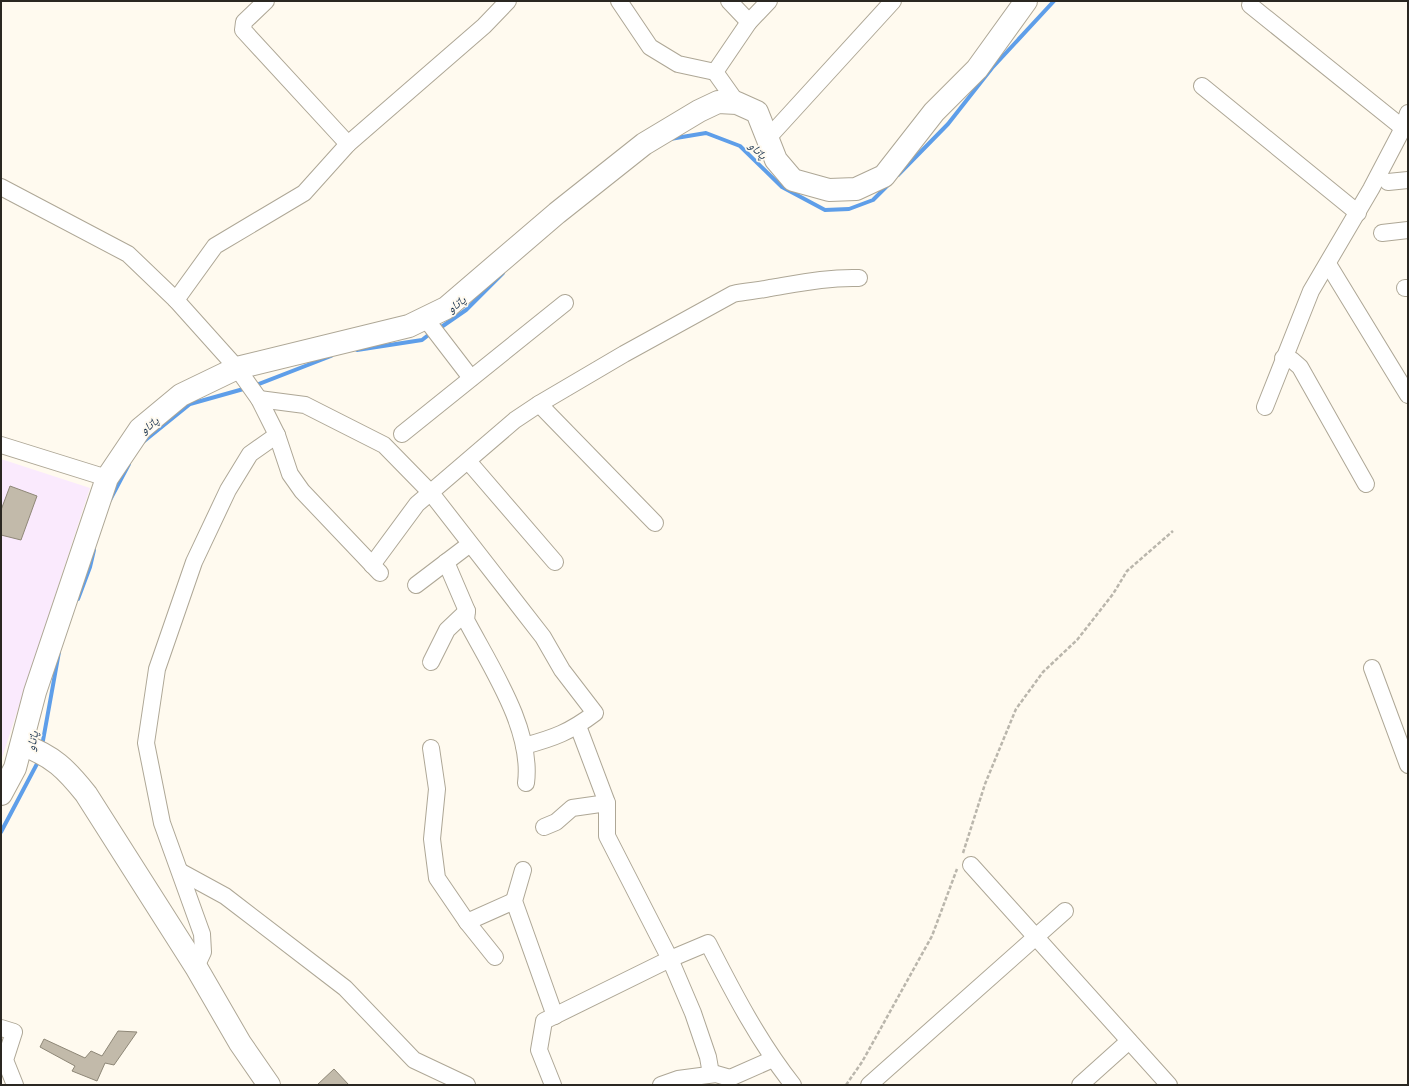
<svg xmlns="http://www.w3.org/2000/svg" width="1409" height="1086" font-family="Lato,'Noto Naskh Arabic',sans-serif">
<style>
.medical{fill:#faeafd}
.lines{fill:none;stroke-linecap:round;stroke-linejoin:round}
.stream{stroke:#5e9ee9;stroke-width:4}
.building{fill:#c2baaa;stroke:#8e8777}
.street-casing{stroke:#aea796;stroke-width:18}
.secondary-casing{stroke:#aea796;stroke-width:24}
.path{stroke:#bab6ac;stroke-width:2.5;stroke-dasharray:4 2;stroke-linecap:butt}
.street{stroke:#fff;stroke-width:16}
.secondary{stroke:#fff;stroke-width:22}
.labels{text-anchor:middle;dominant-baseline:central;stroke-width:3.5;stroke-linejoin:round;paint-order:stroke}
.water-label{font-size:12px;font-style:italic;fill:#112b49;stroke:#fffaef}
</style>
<rect width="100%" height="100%" fill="#fffaef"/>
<polygon class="medical" points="1,459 90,488 1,761"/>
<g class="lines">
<g class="stream">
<polyline points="670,139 706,133 740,146 782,187 825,210 849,209 873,200 889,184"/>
<polyline points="898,175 948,124 992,68 1054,1"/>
<polyline points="437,330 466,310 503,273"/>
<polyline points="357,350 422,340 431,333"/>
<polyline points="254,386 331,356"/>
<polyline points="143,442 190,404 247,388"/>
<polyline points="110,500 129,464"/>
<polyline points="78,599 90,567 94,550"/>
<polyline points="42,746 59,652"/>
<polyline points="1,832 39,760"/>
</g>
</g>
<g class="building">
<polygon points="10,486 37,496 21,540 1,535 1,510"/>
<polygon points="118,1031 137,1032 114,1065 105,1063 97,1081 72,1071 75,1066 40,1047 44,1039 85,1058 91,1051 102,1056"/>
<polygon points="334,1069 349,1085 317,1085"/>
</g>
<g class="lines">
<defs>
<g id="street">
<polyline points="266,1 244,22 243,30 348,144"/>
<polyline points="619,1 650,47 678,64 715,72 737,103"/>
<polyline points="729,1 749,22"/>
<polyline points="1250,5 1403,128"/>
<polyline points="715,72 749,22 769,1"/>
<polyline points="1202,86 1358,213"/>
<polyline points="767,139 893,1"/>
<polyline points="1388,182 1408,180"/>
<polyline points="1,187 128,254 176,300 237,368 259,399 277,435 290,474 302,491 380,573"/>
<polyline points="1382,233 1408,230"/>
<polyline points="1328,264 1408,395"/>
<polyline points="1405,288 1408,288"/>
<polyline points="176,300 215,246 304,193 348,144 484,26 508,1"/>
<polyline points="425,318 471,378"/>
<polyline points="1283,358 1292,360 1300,367 1366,484"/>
<path d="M259,399L305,405L384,445L431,493L543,637L562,670L595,713C570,732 554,738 524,746"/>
<polyline points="539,404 655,523"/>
<polyline points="1265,407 1311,291 1371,189 1403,128 1408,113"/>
<polyline points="402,434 565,303"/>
<polyline points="1,445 107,478"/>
<polyline points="468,461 555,562"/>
<path d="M446,562L467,611L466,620C490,666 533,729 526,783"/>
<path d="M372,565L417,504L515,420L539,404L624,354L733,294C746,291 758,291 770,288C800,283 829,277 859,278"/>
<polyline points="416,585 470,544"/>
<polyline points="431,662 447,630 467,611"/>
<polyline points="1372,668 1408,765"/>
<polyline points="578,726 607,803 607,836 670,959 693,1013 708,1057 711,1074"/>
<polyline points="431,748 437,789 432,839 437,878 467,922 495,957"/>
<polyline points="544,827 556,822 572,808 607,803"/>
<polyline points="971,865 1169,1085"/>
<polyline points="523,870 514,901 555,1016"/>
<polyline points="181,872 225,896 345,988 414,1060 467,1085"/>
<polyline points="467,922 514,901"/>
<polyline points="196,967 203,952 202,934 162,823 146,743 157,669 194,562 228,490 250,454 277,435"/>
<polyline points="1,1028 14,1032 5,1060 15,1085"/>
<path d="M553,1085L539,1050L544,1021L670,959L708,943C733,992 759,1042 793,1085"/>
<polyline points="661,1085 678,1079 716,1074 730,1078 773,1059"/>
<polyline points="869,1085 1065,911"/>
<polyline points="1080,1085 1129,1041"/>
</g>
<g id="secondary">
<path d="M23,745C53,756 66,769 86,794L196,967L240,1043L269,1085"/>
<polyline points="1,794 15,768 35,692 107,478 140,429 181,395 237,368 409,326 446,308 557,213 644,144 699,111 718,102 737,103 757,112 776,160 793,180 829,190 856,189 884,176 934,112 977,69 1026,1"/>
</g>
</defs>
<use href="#street" class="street-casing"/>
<use href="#secondary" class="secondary-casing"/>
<g class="path">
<polyline points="963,853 985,784 1016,709 1043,672 1077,640 1113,594 1127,571 1173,531"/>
<polyline points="846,1085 862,1062 932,936 957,869"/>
</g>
<use href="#street" class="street"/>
<use href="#secondary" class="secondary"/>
</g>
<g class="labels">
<g class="water-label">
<text transform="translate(758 150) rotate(45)">پاتاو</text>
<text transform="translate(456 304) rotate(-38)">پاتاو</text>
<text transform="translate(149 425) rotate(-39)">پاتاو</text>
<text transform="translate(32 741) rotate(-79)">پاتاو</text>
</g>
</g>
<rect width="1409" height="1086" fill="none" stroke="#2a2721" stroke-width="4"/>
</svg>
